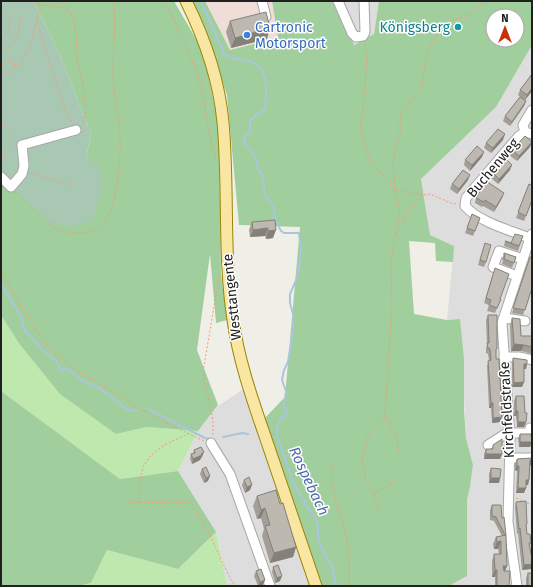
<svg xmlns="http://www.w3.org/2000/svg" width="533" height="587" font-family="'Fira Sans',sans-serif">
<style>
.residential{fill:#dedddd}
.commercial{fill:#f0ddd7}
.grass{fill:#bfe8af}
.forest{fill:#a1ce9d;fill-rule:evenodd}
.cemetery{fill:#a9c8b4}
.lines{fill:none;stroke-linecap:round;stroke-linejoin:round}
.stream{stroke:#a9c6dc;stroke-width:2}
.minor-casing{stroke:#a7a7a7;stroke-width:11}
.major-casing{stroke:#978505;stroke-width:13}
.path{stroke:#f59b73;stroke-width:1;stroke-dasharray:2 2;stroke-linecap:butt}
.minor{stroke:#fff;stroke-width:9}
.major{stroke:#f9e6a3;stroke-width:11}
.wall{fill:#a39e97}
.shaded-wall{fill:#84817b}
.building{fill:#bdb8b0;stroke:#84817b}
.culture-dot{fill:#0f9aa8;stroke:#fff;stroke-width:1.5}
.shop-dot{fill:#3f7fe0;stroke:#fff;stroke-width:1.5}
.labels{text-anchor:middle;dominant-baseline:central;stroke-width:3;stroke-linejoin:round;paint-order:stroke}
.shop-label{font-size:14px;fill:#366cbe;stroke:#fff;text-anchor:start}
.culture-label{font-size:14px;fill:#0d838f;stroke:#fff;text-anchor:end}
.street-label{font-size:14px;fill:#202020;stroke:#fff}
.water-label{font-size:15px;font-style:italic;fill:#4f6bae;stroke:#fff}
</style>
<rect width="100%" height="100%" fill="#f0efe7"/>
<g class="residential">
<polygon points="332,1 379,1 374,34 353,45"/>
<polygon points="532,45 532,586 449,586 467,576 467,500 470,487 473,465 466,438 460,319 447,320 454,246 430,235 421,179 496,107"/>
<polygon points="245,388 314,586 227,586 216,532 178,471 198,431 218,406"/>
</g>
<polygon class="commercial" points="205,1 272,1 278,38 229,50"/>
<g class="grass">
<polygon points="1,315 18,342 116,434 147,427 198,431 178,471 120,479 1,391"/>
<polygon points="216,532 227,586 79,586 91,583 107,550 178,569"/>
</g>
<g class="forest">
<polygon points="34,1 174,1 203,51 219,127 221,274 227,320 216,323 210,254 197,350 218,405 198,431 147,427 116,434 60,394 18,342 1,315 1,178 86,159 91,134 59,53"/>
<path d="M192,1H205L230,50L278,38L272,1H332L354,45L374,34L379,1H532V45L496,107L421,179L430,235L454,246L453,262L436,261L435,243L409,241L414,314L447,320L460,319L464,360V410L466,438L473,465L470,487L467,500V576L449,586H319L263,420L285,397L300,227L239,225L227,95L208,40ZM493,16H517V40H493Z"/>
<polygon points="1,391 120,479 178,471 216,532 178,569 107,550 91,583 79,586 1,586"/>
</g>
<polygon class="cemetery" points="1,1 34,1 59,53 91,134 86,159 98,164 103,179 93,220 70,227 50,222 1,178"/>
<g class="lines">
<g class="stream">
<path d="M201,1L224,54C231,60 240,59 248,61C252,63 257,64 260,67C268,78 267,98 264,111L257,114L250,121V131L244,138L245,145L255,155L258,170L263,176L265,196L273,206L275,219L281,231L284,233H299L301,251L299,269L297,278L290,294V303L293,314V330L288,362L284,370L282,380L286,391L284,407L287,413L286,416L280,419L276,430L277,436L294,484L308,508L316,519L318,525V537L320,546L332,566L336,586"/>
<polyline points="1,284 22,318 23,328 42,349 57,362 61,371 68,369 81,380 99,388 128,410 137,411"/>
<polyline points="146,408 205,438 210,439"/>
<polyline points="223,437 242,433 248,434"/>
</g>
<defs>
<g id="minor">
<polyline points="262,1 266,17"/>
<polyline points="338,1 352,33 356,37 363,36 365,32 364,1"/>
<polyline points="532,110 523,125 525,132 532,134"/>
<path d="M525,132L519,136L466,198L465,206C479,222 509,230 530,238L532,234"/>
<polyline points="1,177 11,187 22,174 24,166 22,145 76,130"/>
<polyline points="517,276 493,267 499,251 523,259"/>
<polyline points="504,318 525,321"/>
<polyline points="504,357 520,357 532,360"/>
<polyline points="510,433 530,433 530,428"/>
<polyline points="211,443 212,445 230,474 270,586"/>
<polyline points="488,445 510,431"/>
<polyline points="510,458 531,458"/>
<polyline points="517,586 508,522 510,438 502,323 530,238"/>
</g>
<path id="major" d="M186,1C205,39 219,80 223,122C229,188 223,254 233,320C239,363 254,404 268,445C284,492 300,539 316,586"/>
</defs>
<use href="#minor" class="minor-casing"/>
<use href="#major" class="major-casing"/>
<g class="path">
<polyline points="31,1 41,5 67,8"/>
<polyline points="61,1 67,8 73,19 76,33 77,60 83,84 86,111 83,125"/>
<path d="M163,1L167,6C181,35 196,64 203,95C207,116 209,138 216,158"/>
<polyline points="37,22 66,113 72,123"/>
<path d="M1,39C10,32 10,27 10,16"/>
<polyline points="365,45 367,59 363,108 360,126 369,159 395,190 400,213 395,237"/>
<path d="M1,52C16,47 19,30 21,17"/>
<polyline points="1,65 10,60 16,66"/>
<path d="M1,76C33,64 32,32 41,5"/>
<polyline points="1,123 16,139"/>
<polyline points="1,158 14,146"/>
<polyline points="31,173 72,185"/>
<path d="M17,192C25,200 33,208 41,216C44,219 48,224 52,226C58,231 67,232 75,233C86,234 98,230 105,221C117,204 121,158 120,138C120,117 114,98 113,77C113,52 116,26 114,1"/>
<polyline points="422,195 395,190 393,163 395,150 400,137 400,120 401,114 422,86 425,63 433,40 448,22 469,15 485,1"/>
<path d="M1,273C17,297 29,323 47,345C64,365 91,379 114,392C123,397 132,405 142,410C162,421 183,431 204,441"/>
<polyline points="213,435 213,421 203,372 219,277"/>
<polyline points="399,453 397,438 385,416 392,307 391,267 394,239 411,206 423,195 430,194 451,203 456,204"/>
<path d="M333,463C327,488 341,512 346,536C350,552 349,570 349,586"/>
<polyline points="374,493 366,481 362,462 368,436 385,416"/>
<polyline points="516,498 532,505"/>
<path d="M128,502C148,504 169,501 189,503C211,527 218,559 235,586"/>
<path d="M139,503C140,492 139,479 143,468C150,450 172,441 188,434"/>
<polyline points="380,514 374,493 397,481"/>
<polyline points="1,545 4,548"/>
</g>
<use href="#minor" class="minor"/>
<use href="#major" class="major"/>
</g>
<g class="wall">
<polygon points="230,21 267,39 231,48 226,32"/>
<polygon points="532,74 532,91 525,100 526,101 524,106 510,126 503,121 505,116 520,97 518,95 520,90"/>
<polygon points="503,140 491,153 484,148 486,143"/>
<polygon points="530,147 517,161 510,156 512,150"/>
<polygon points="482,157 470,171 464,165 465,160"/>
<polygon points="510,170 498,184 491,178 493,173"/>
<polygon points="468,180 457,194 450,189 452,184"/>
<polygon points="529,184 532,200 524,221 516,218"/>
<polygon points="504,193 502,198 494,212 483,206 482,207 475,203 476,198"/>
<polygon points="472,214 480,218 473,236 465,233"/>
<polygon points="275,220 273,238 266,239 265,236 250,237 249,230 252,222"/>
<polygon points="523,236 518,251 504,246 505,241 511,243"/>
<polygon points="485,243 486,262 484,267 478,265"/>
<polygon points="504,253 516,257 512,268 502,264 503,260 502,260"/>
<polygon points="530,257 532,288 523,315 512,313"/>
<polygon points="495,268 500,299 501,299 495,313 487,311 489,305 484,303"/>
<polygon points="488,315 496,353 500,422 492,423 491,408 489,408 487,366 489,361 488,354 486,353 486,348 487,345 486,320"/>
<polygon points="512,318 521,336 532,336 532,354 521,351 511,351 510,325"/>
<polygon points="513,358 527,364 526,369 524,369 524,382 522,387 512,387 512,363"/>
<polygon points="516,396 525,413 526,422 524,427 517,427 516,416 514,416 514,401"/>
<polygon points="520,434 532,442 530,447 519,447 518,439"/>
<polygon points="493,445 502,454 500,459 484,459 484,454 486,449 492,449"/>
<polygon points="194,450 202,457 201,458 200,460 192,464 190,459 191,454 193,454"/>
<polygon points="532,458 532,464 531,464 530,466 529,480 528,485 526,485 526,488 524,493 516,493 517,471 515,470 515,464 517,459"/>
<polygon points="491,468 500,478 499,483 489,483 489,474"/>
<polygon points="202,469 208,481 204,483 200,474"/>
<polygon points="244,480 250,490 245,493 242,485"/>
<polygon points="257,496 280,504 296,547 293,557 270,563 262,536 264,529 261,518 257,519 253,506"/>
<polygon points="516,502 527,527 527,534 531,543 530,546 532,559 532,566 531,569 522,570 518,533 517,534 515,507"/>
<polygon points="492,505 502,518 504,517 507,566 505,571 509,586 495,586 495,577 492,577 492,561 494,554 499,554 498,549 494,549 493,544 496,537 502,536 494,521 490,520 490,510"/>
<polygon points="273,567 280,581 275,583 272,572"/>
<polygon points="256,571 265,580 263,585 258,586 254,576"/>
<polygon points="528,573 532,586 526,586 526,578"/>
</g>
<g class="shaded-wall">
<polygon points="270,28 267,39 231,48 235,38"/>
<polygon points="532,88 532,91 525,100 527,95"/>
<polygon points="526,101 524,106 510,126 512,122"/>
<polygon points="505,134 503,140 491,153 493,148"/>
<polygon points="532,142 530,147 517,161 519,156"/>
<polygon points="484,152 482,157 470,171 472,165"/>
<polygon points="512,165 510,170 498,184 499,179"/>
<polygon points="470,175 468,180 457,194 459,189"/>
<polygon points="504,193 502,198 494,212 496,207"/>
<polygon points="268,228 265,236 250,237 253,230"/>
<polygon points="276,230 273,238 266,239 268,231"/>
<polygon points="514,344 524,345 521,351 511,351"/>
<polygon points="524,364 527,364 526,369 522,369"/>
<polygon points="524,382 522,387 512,387 514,383"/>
<polygon points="491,403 493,403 491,408 489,408"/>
<polygon points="516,411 518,411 516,416 514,416"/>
<polygon points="502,417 500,422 492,423 493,418"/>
<polygon points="518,422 526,422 524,427 517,427"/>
<polygon points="520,442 532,442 530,447 519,447"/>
<polygon points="204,452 202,457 201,458 200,460 192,464 193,459"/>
<polygon points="486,454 502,454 500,459 484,459"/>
<polygon points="530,460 532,460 532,464 531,464 530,466 529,465"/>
<polygon points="517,466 519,466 517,471 515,470"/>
<polygon points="210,476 208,481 204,483 206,478"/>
<polygon points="491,478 500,478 499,483 489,483"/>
<polygon points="526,480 529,480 528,485 525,485"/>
<polygon points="252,485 250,490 245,493 247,487"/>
<polygon points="518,488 526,488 524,493 516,493"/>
<polygon points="265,508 261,518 257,519 261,510"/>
<polygon points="501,541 498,549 494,549 497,542"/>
<polygon points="296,547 293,557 270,563 274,553"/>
<polygon points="532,564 531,569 522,570 524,565"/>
<polygon points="503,566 507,566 504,573 501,574"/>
<polygon points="495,570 497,570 495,577 492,577"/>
<polygon points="282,576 280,581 275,583 277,578"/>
<polygon points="265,580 263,585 258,586 260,582"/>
</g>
<g class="building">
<polygon points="266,12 270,28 235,38 230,21"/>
<polygon points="532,74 532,88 527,95 520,90"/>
<polygon points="520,97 526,101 512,122 505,116"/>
<polygon points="498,129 505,134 493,148 486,143"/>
<polygon points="525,136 532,142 519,156 512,150"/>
<polygon points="477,146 484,152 472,165 465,160"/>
<polygon points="506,159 512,165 499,179 493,173"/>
<polygon points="463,170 470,175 459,189 452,184"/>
<polygon points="486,181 504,193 496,207 485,200 484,202 476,198"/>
<polygon points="529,184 532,185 532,200 526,216 518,212"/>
<polygon points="472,214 480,218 475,231 467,228"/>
<polygon points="275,220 276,230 268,231 268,228 253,230 252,222"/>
<polygon points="515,234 523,236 519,246 505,241 511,243"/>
<polygon points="485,243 491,245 486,262 480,260"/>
<polygon points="504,253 516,257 514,263 504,259 505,255 504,255"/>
<polygon points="530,257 532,257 532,288 525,310 513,308"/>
<polygon points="495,268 509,274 500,299 501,299 497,308 489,305 491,300 486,298"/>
<polygon points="488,315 497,315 497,349 496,349 496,359 499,359 502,417 493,418 493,403 491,403 488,361 491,360 490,349 488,348 487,343 489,343"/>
<polygon points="512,318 520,319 521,336 532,336 532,347 524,345 514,344"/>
<polygon points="513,358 527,360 527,364 524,364 524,382 514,383"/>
<polygon points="516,396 524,396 525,413 527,413 526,422 518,422 518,411 516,411"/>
<polygon points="520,434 531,434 532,442 520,442"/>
<polygon points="502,439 502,454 486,454 486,449 493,449 493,445"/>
<polygon points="201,447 204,452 201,454 202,455 193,459 191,454 195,453 194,450"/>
<polygon points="532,458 532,461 530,460 529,480 526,480 526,488 518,488 519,466 517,466 517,459"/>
<polygon points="206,467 210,476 206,478 202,469"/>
<polygon points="491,468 501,469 500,478 491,478"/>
<polygon points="249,477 252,485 247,487 244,480"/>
<polygon points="276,490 280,504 283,503 296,547 274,553 265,526 270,525 265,508 261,510 257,496"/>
<polygon points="526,501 527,524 526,525 527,534 530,534 531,543 529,543 532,559 532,564 524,565 520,528 519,529 516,502"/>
<polygon points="492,505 501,505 502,518 504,517 506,535 505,535 496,517 492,516"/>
<polygon points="506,535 507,566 503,566 504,571 510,571 509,586 497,586 497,570 495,570 494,554 501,554 501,541 497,542 496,537"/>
<polygon points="278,565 282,576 277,578 273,567"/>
<polygon points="261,569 265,580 260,582 256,571"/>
<rect x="528" y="573" width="4" height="13"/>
</g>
<circle class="culture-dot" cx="458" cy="27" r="4"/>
<circle class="shop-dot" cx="247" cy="35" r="4"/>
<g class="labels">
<g class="shop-label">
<text x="255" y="27">Cartronic<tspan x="255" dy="16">Motorsport</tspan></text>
</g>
<g class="culture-label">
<text x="450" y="27">Königsberg</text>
</g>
<g class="street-label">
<text transform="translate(493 168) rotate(-50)">Buchenweg</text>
<text transform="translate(232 297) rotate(-96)">Westtangente</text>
<text transform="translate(507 410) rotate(-93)">Kirchfeldstraße</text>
</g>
<g class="water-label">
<text transform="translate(309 481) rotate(65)">Rospebach</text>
</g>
</g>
<rect width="533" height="587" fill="none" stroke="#202020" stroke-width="4"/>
<g transform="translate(505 28)"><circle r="19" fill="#ffffff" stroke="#a6a6a6"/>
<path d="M0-3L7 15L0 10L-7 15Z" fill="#ca2f07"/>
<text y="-6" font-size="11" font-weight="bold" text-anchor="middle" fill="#202020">N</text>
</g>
</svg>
